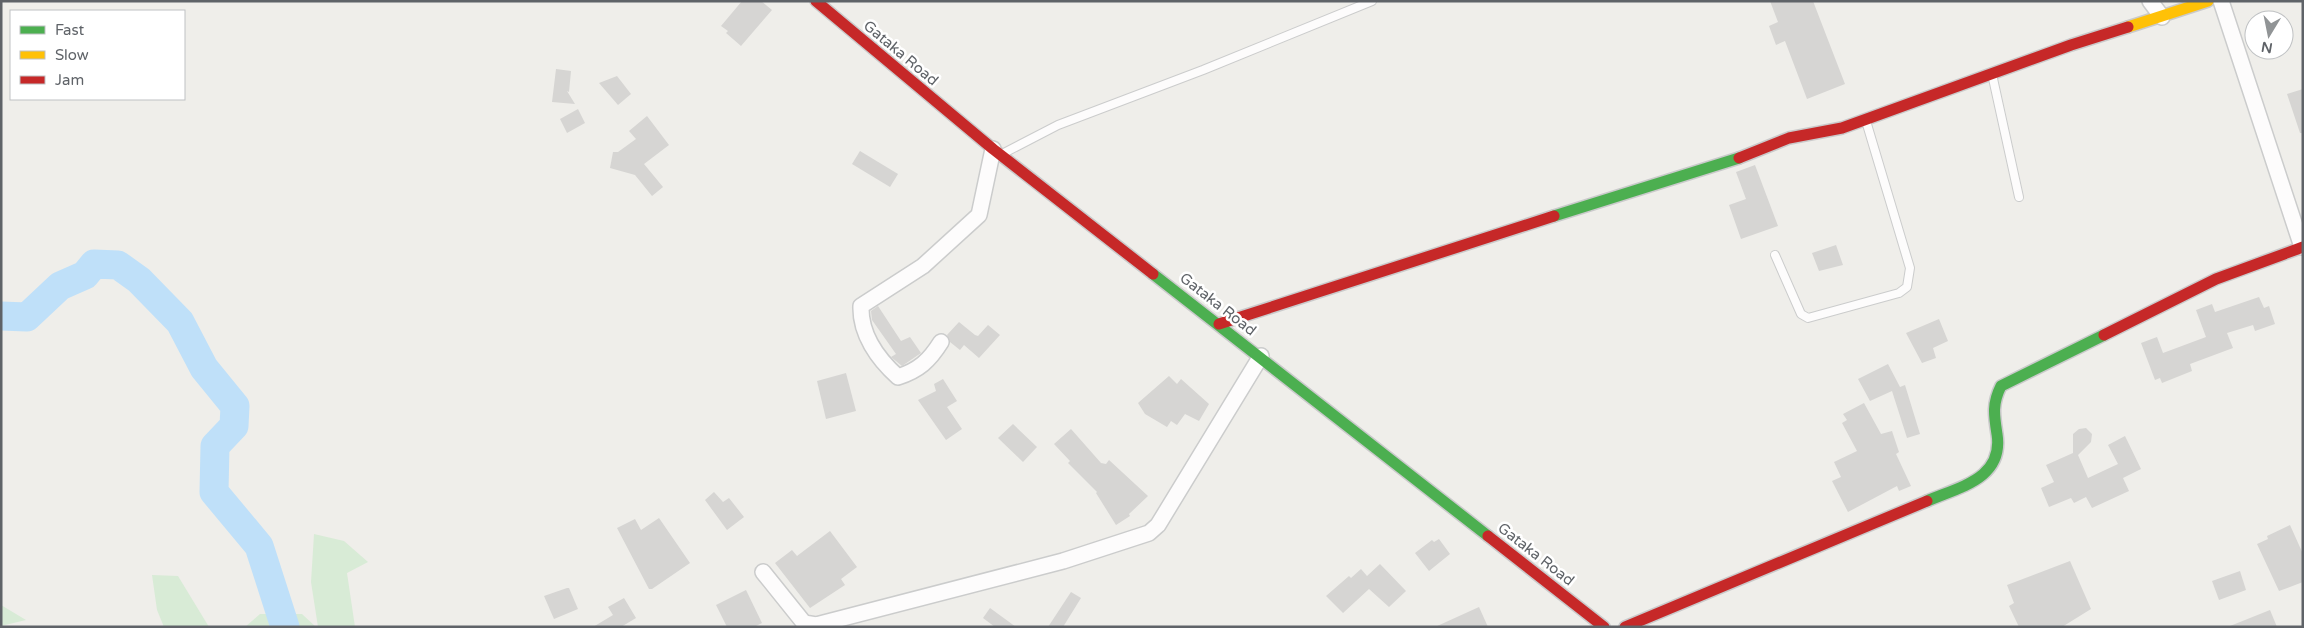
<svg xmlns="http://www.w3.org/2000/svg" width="2304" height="628" font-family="'Varela Round',sans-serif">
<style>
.green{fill:#d8ebd6}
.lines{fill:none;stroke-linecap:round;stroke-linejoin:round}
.river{stroke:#bfe0f9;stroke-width:29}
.building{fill:#d6d5d3}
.lane-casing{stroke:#cbcccc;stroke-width:10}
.street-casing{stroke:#cbcccc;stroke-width:18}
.fast-casing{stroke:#cacacb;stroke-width:14}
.slow-casing{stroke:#cacacb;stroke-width:14}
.jam-casing{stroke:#cacacb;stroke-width:14}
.lane{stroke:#fdfcfc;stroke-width:8}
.street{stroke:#fdfcfc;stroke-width:15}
.fast{stroke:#4caf50;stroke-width:11}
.slow{stroke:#ffc107;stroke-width:11}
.jam{stroke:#c62828;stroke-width:11}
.labels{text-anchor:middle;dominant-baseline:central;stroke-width:5;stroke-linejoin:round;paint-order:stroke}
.street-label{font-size:15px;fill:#5f6368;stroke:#fff}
</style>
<rect width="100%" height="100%" fill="#efeeea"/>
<g class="green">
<polygon points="314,534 344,541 368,562 347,573 355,627 318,627 311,582"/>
<polygon points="152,575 178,576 209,627 164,627 157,610"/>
<polygon points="1,605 26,620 1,626"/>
<polygon points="260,614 302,614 316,627 245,627"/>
</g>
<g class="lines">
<polyline class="river" points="1,316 27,317 60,286 85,275 94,264 118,265 139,280 180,322 204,368 235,406 234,426 215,446 214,492 259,546 285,627"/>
</g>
<g class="building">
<polygon points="742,1 761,1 772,10 741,46 726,33 728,31 721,26"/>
<polygon points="1770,1 1813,1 1845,84 1807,99 1785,41 1776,45 1769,26 1778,22"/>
<polygon points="556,69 571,71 569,92 567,91 575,104 552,102"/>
<polygon points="617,76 631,94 618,105 599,83"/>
<polygon points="2303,89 2303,133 2300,133 2287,94"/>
<polygon points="578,109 585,123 567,133 560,119"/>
<polygon points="647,116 669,145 644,164 663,187 652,196 635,175 610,168 613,152 618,152 636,139 629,131"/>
<polygon points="860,151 898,174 890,187 852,164"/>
<polygon points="1755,165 1778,226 1741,239 1729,205 1746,199 1736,172"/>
<polygon points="1836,245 1843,265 1819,271 1812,253"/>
<polygon points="2259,297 2264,308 2269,306 2275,324 2255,331 2253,325 2227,333 2233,348 2190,364 2192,371 2162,383 2160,378 2155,380 2141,343 2157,337 2163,353 2206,337 2196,310 2212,304 2215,312"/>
<polygon points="878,306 901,341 910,337 921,353 902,366 891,357 896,354 872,320 871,311"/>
<polygon points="1939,319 1948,341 1933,348 1936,358 1922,363 1906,333"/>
<polygon points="959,322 975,335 978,336 988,325 1000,335 979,358 964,345 960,350 950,342 947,335"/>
<polygon points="1888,364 1900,387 1905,385 1920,434 1907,438 1892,391 1870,401 1858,379"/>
<polygon points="846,373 856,411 826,419 817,381"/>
<polygon points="1169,376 1177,384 1181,379 1209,404 1199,421 1185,414 1177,425 1171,421 1167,427 1145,414 1138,403"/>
<polygon points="943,379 957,401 947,407 962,429 946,440 918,400 936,391 934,384"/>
<polygon points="1864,403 1881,434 1892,431 1899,452 1896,454 1911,486 1899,491 1897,486 1848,512 1832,481 1841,477 1834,462 1857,451 1842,423 1847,420 1843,414"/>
<polygon points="1013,424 1037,447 1023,462 998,438"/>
<polygon points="2086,428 2092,434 2091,442 2078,455 2088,478 2118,464 2108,445 2125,436 2141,469 2123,478 2129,491 2092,508 2086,497 2074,503 2071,498 2049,507 2041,488 2054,482 2046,465 2073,453 2073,434 2079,429"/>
<polygon points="1071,429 1101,463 1106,464 1109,460 1148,496 1129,514 1130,516 1116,525 1096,493 1097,492 1068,463 1070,461 1054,444"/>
<polygon points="714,492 723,502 729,498 744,517 727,530 705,500"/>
<polygon points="659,518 690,563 652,589 649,589 617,528 635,519 641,530"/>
<polygon points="2290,525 2303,554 2303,582 2279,591 2257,544 2268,539 2267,536"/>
<polygon points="830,531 857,567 841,579 845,585 810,608 775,563 792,550 797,556"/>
<polygon points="1439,539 1450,554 1429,571 1415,553 1432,540 1434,542"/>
<polygon points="2070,561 2091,609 2062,627 2019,627 2009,606 2014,603 2007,585"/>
<polygon points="1380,564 1406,591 1389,607 1369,589 1343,613 1326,596 1349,576 1351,578 1361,569 1367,576"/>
<polygon points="2240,571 2246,590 2219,600 2212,581"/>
<polygon points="567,588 569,588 578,609 554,619 544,596"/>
<polygon points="746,590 762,623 754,627 727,627 716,605"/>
<polygon points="1071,592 1081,598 1063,627 1048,627"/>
<polygon points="624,598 636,618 621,627 593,627 613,615 608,607"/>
<polygon points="1479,607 1488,627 1435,627"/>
<polygon points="990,608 1016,627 995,627 983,618"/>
<polygon points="2270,610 2277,627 2230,627 2230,626"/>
</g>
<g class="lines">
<defs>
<g id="lane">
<polyline points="1992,74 2019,197"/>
<polyline points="1002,154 1058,125 1203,70 1372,1"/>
<polyline points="1775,255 1801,314 1808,318 1899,293 1907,287 1910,268 1866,121"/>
</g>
<g id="street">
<polyline points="2150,1 2162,17"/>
<polyline points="2221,1 2302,247"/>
<path d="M941,342C929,361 919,370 898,377C878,359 860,334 861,306L923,266L979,215L993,149"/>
<polyline points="763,572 804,623 816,625 1063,561 1149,533 1158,525 1261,356"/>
</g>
<g id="fast">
<polyline points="1554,216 1739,158"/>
<polyline points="1153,274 1488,536"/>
<path d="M1927,501C1959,487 2004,479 1997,434C1994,415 1992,404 2001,386L2104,335"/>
</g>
<polyline id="slow" points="2128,27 2208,1"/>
<g id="jam">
<polyline points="816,1 993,149 1153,274"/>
<polyline points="1739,158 1789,138 1842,128 2071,45 2128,27"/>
<polyline points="1219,324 1554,216"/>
<polyline points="2104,335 2216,279 2303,247"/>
<polyline points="1488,536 1604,627"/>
<polyline points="1625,627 1927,501"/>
</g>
</defs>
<use href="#lane" class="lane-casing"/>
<use href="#street" class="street-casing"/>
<use href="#fast" class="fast-casing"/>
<use href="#slow" class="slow-casing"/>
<use href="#jam" class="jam-casing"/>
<use href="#lane" class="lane"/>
<use href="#street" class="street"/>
<use href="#fast" class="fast"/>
<use href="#slow" class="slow"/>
<use href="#jam" class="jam"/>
</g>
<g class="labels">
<g class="street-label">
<text transform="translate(901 53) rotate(40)">Gataka Road</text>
<text transform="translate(1218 304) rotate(38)">Gataka Road</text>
<text transform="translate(1536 554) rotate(38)">Gataka Road</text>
</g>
</g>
<rect width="2304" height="628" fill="none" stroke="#5f6368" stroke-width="5"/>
<rect x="10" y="10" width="175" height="90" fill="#ffffff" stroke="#bfc1c3"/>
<rect x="20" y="26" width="25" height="8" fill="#4caf50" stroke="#bfc1c3"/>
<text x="55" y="35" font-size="15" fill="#5f6368">Fast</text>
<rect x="20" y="51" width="25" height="8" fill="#ffc107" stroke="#bfc1c3"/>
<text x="55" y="60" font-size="15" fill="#5f6368">Slow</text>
<rect x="20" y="76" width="25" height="8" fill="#c62828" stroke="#bfc1c3"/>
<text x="55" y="85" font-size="15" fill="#5f6368">Jam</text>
<g transform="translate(2269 35) rotate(190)"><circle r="24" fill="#ffffff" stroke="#bfc1c3"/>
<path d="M0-4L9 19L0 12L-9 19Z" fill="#919496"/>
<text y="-8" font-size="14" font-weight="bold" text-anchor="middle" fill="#5f6368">N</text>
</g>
</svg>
